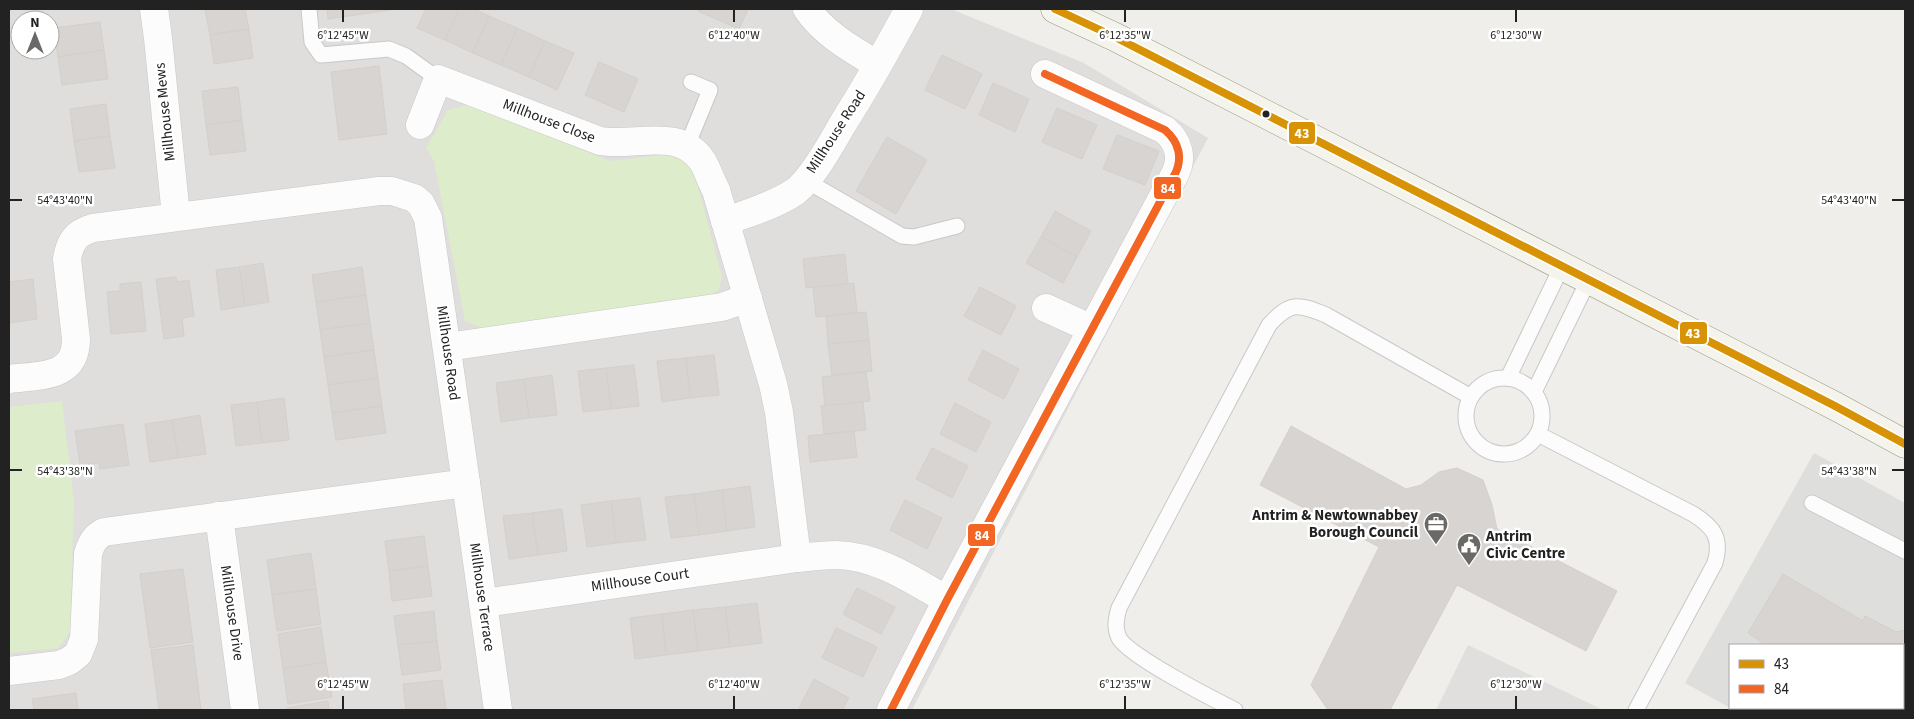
<svg xmlns="http://www.w3.org/2000/svg" width="1914" height="719" font-family="'Source Sans 3',sans-serif">
<style>
.residential{fill:#dfdedc;fill-rule:evenodd}
.religious{fill:#dededc;fill-rule:evenodd}
.grass{fill:#ddeccb}
.parking{fill:#e0dfde}
.building{fill:#d7d4d2;stroke:#d3d0cc}
.lines{fill:none;stroke-linecap:round;stroke-linejoin:round}
.service-casing{stroke:#c9c8c7;stroke-width:17}
.minor-casing{stroke:#c9c8c7;stroke-width:29}
.secondary-casing{stroke:#999a82;stroke-width:29}
.service{stroke:#fdfcfc;stroke-width:15}
.minor{stroke:#fdfcfc;stroke-width:28}
.secondary{stroke:#f4f4ed;stroke-width:28}
.bus-1-casing{stroke:#fff;stroke-width:11}
.bus-2-casing{stroke:#fff;stroke-width:11}
.bus-1{stroke:#d79205;stroke-width:8}
.bus-2{stroke:#f26522;stroke-width:8}
.ticks{fill:none;stroke:#222;stroke-width:2}
.bus-dot{fill:#222;stroke:#fff;stroke-width:2}
.labels{text-anchor:middle;dominant-baseline:central;stroke-width:5;stroke-linejoin:round;paint-order:stroke}
.street-label{font-size:15px;fill:#222;stroke:#fff}
.poi-label{font-size:15px;font-weight:bold;fill:#222;stroke:#fff;text-anchor:end}
.ticks-label{font-size:12px;text-anchor:middle;fill:#222;stroke:#fff;stroke-width:5;stroke-linejoin:round;paint-order:stroke}
.line-badge{stroke:#fff;stroke-width:2}
.badge-label{font-size:14px;text-anchor:middle;font-weight:bold;fill:#fff}
</style>
<rect width="100%" height="100%" fill="#f0eeeb"/>
<path class="residential" d="M9,9H951L1084,63L1208,138L912,710H9ZM20,20H50V50H20Z"/>
<path class="religious" d="M1814,453L1905,503V710H1734L1685,683ZM1730,645H1903V708H1730Z"/>
<g class="grass">
<polygon points="472,104 610,161 678,153 693,168 722,277 719,289 710,297 484,329 465,321 434,161 426,148 448,110"/>
<polygon points="62,401 74,502 70,633 58,648 9,653 9,407"/>
</g>
<polygon class="parking" points="1468,645 1603,710 1436,710"/>
<g class="building">
<polygon points="205,9 245,9 249,29 210,35"/>
<polygon points="327,9 397,9 328,19"/>
<polygon points="426,9 459,9 445,40 417,28"/>
<polygon points="459,9 473,9 489,16 473,53 445,40"/>
<polygon points="699,9 748,9 739,29 698,11"/>
<polygon points="489,16 517,28 501,65 473,53"/>
<polygon points="100,22 104,50 58,57 54,28"/>
<polygon points="517,28 545,41 529,77 501,65"/>
<polygon points="249,29 253,58 214,64 210,35"/>
<polygon points="545,41 574,53 557,90 529,77"/>
<polygon points="104,50 108,79 62,85 58,57"/>
<polygon points="942,55 982,74 965,109 925,90"/>
<polygon points="599,62 638,79 624,112 585,95"/>
<polygon points="379,66 387,134 339,140 331,72"/>
<polygon points="993,83 1029,99 1015,132 979,115"/>
<polygon points="238,87 242,120 206,125 202,91"/>
<polygon points="106,104 110,136 74,141 70,109"/>
<polygon points="1057,108 1097,125 1082,159 1042,142"/>
<polygon points="242,120 246,151 210,155 206,125"/>
<polygon points="1117,135 1159,151 1145,185 1103,169"/>
<polygon points="110,136 115,168 79,172 74,141"/>
<polygon points="887,137 927,160 896,214 856,191"/>
<polygon points="1055,211 1091,231 1077,257 1041,237"/>
<polygon points="1041,237 1077,257 1063,283 1026,263"/>
<polygon points="845,254 848,284 806,288 803,259"/>
<polygon points="263,263 269,302 245,306 239,267"/>
<polygon points="239,267 245,306 221,310 216,270"/>
<polygon points="362,267 366,295 316,302 312,275"/>
<polygon points="176,277 177,282 189,280 194,316 182,318 184,336 164,339 156,279"/>
<polygon points="33,279 37,319 9,323 9,282"/>
<polygon points="141,282 146,331 111,334 107,292 120,291 120,284"/>
<polygon points="854,283 857,313 816,317 813,287"/>
<polygon points="980,287 1016,306 1001,335 964,316"/>
<polygon points="366,295 370,323 320,330 316,302"/>
<polygon points="866,312 869,340 828,344 826,316"/>
<polygon points="370,323 374,350 324,357 320,330"/>
<polygon points="869,340 872,371 832,375 828,344"/>
<polygon points="374,350 378,378 328,385 324,357"/>
<polygon points="983,350 1019,369 1004,399 968,380"/>
<polygon points="714,355 719,395 690,398 686,358"/>
<polygon points="686,358 690,398 662,402 657,361"/>
<polygon points="634,365 639,406 611,409 606,368"/>
<polygon points="606,368 611,409 583,412 578,371"/>
<polygon points="866,372 870,401 825,406 822,377"/>
<polygon points="552,375 557,415 529,418 524,379"/>
<polygon points="378,378 382,406 332,413 328,385"/>
<polygon points="524,379 529,418 501,422 496,383"/>
<polygon points="284,398 289,440 262,443 257,402"/>
<polygon points="257,402 262,443 236,446 231,405"/>
<polygon points="863,402 866,430 824,434 821,406"/>
<polygon points="955,403 991,422 976,452 940,434"/>
<polygon points="382,406 386,433 336,440 332,413"/>
<polygon points="200,415 206,454 178,458 172,420"/>
<polygon points="172,420 178,458 150,462 145,424"/>
<polygon points="123,424 129,465 100,469 99,463 80,465 75,431"/>
<polygon points="1291,426 1406,489 1421,485 1439,472 1457,468 1483,480 1492,505 1497,529 1617,591 1586,651 1457,585 1390,710 1328,710 1311,685 1379,547 1260,485"/>
<polygon points="854,431 857,457 810,462 808,436"/>
<polygon points="932,448 968,466 952,498 916,479"/>
<polygon points="750,486 755,527 727,531 722,490"/>
<polygon points="722,490 727,531 699,535 694,494"/>
<polygon points="694,494 699,535 671,538 665,497"/>
<polygon points="640,498 646,540 616,543 611,501"/>
<polygon points="905,500 942,518 927,549 890,530"/>
<polygon points="611,501 616,543 587,547 581,505"/>
<polygon points="562,509 567,551 538,555 532,513"/>
<polygon points="532,513 538,555 509,559 503,516"/>
<polygon points="424,536 428,566 389,571 385,541"/>
<polygon points="311,553 316,589 272,595 267,560"/>
<polygon points="428,566 432,596 392,601 389,571"/>
<polygon points="183,569 193,642 150,648 140,574"/>
<polygon points="1783,574 1863,621 1865,616 1896,632 1905,630 1905,710 1807,710 1802,708 1903,708 1903,645 1760,645 1762,642 1748,633"/>
<polygon points="857,588 895,607 881,634 843,614"/>
<polygon points="316,589 321,624 277,631 272,595"/>
<polygon points="757,603 762,643 730,647 725,607"/>
<polygon points="725,607 730,647 698,651 693,610"/>
<polygon points="693,610 698,651 666,655 662,614"/>
<polygon points="434,611 437,641 398,645 394,616"/>
<polygon points="662,614 666,655 635,659 630,618"/>
<polygon points="321,627 326,662 283,669 278,634"/>
<polygon points="836,628 877,647 863,677 822,658"/>
<polygon points="437,641 441,670 402,675 398,645"/>
<polygon points="193,645 201,710 159,710 151,650"/>
<polygon points="326,662 332,697 288,704 283,669"/>
<polygon points="814,679 849,698 842,710 803,710 799,708"/>
<polygon points="442,680 446,709 406,710 403,684"/>
<polygon points="76,693 78,710 34,710 32,699"/>
<polygon points="328,701 329,710 287,710 287,708"/>
</g>
<g class="lines">
<defs>
<g id="service">
<polyline points="309,9 312,42 321,55 389,49 406,56 438,79"/>
<polyline points="687,146 710,90 691,82"/>
<polyline points="805,180 902,236 914,237 957,226"/>
<polyline points="1508,378 1562,266"/>
<circle cx="1504" cy="416" r="38"/>
<polyline points="1534,392 1589,279"/>
<path d="M1538,434L1693,514C1714,527 1722,538 1715,563L1636,710"/>
<polyline points="1812,503 1905,551"/>
<path d="M1235,710C1213,699 1129,656 1119,638C1114,628 1116,618 1119,608L1269,325C1290,302 1297,303 1326,315L1471,397"/>
</g>
<g id="minor">
<polyline points="154,9 158,38 176,216"/>
<path d="M807,9C824,34 853,50 878,65"/>
<path d="M420,125L438,79L600,141C635,147 680,126 703,162C708,171 711,181 716,190L773,384L779,412L797,558C810,557 823,555 836,555C878,556 912,580 947,600"/>
<path d="M725,221C745,215 779,203 796,191C812,178 832,143 842,125C866,87 888,48 909,9"/>
<polyline points="1046,308 1092,329"/>
<polyline points="447,347 722,307 748,298"/>
<path d="M9,379C39,375 76,379 76,339L67,259C70,241 76,233 93,228L379,191H392L414,198L421,204L428,218L466,483L104,532C94,537 91,544 88,554L84,639L78,654L69,661L59,665L9,671"/>
<polyline points="466,483 498,710"/>
<polyline points="219,516 245,710"/>
<polyline points="484,603 797,558"/>
<path d="M891,710L947,600L1175,174C1183,158 1179,142 1165,130L1045,74"/>
</g>
<polyline id="secondary" points="1055,9 1115,37 1835,406 1905,444"/>
</defs>
<use href="#service" class="service-casing"/>
<use href="#minor" class="minor-casing"/>
<use href="#secondary" class="secondary-casing"/>
<use href="#service" class="service"/>
<use href="#minor" class="minor"/>
<use href="#secondary" class="secondary"/>
<defs>
<polyline id="bus-1" points="1055,9 1115,37 1835,406 1905,444"/>
<path id="bus-2" d="M891,710L947,600L1175,174C1183,158 1179,142 1165,130L1045,74"/>
</defs>
<use href="#bus-1" class="bus-1-casing"/>
<use href="#bus-2" class="bus-2-casing"/>
<use href="#bus-1" class="bus-1"/>
<use href="#bus-2" class="bus-2"/>
</g>
<path class="ticks" d="M343,10V22M734,10V22M1125,10V22M1516,10V22M10,200H22M1892,200H1904M10,470H22M1892,470H1904M343,696V709M734,696V709M1125,696V709M1516,696V709"/>
<defs>
<symbol id="office-pin" viewBox="-11 -11 22 30"><path d="M0 17L-7.5 6A9.5 9.5 0 1 1 7.5 6Z" fill="#6a6968" stroke="#fff"/><path d="M-6-3h4V-5.5h4V-3h4V5H-6ZM-1-4.5V-3h2v-1.5ZM-6 0V1H6V0Z" fill="#fff"/></symbol>
<symbol id="civic-pin" viewBox="-11 -11 22 30"><path d="M0 17L-7.5 6A9.5 9.5 0 1 1 7.5 6Z" fill="#6a6968" stroke="#fff"/><path d="M-.6-6.5H3V-4.5H.6V-3L4-1V1h2V6H-6V1h2V-1L-.6-3ZM-1.2 2.5V6h2.4V2.5Z" fill="#fff"/></symbol>
</defs>
<g fill-rule="evenodd">
<use href="#office-pin" x="1422" y="510" width="28" height="38"/>
<use href="#civic-pin" x="1455" y="531" width="28" height="38"/>
</g>
<circle class="bus-dot" cx="1266" cy="114" r="4.5"/>
<g class="labels">
<g class="street-label">
<text transform="translate(165 112) rotate(-96)">Millhouse Mews</text>
<text transform="translate(549 121) rotate(21)">Millhouse Close</text>
<text transform="translate(836 132) rotate(-57)">Millhouse Road</text>
<text transform="translate(448 353) rotate(82)">Millhouse Road</text>
<text transform="translate(640 580) rotate(-8)">Millhouse Court</text>
<text transform="translate(482 597) rotate(82)">Millhouse Terrace</text>
<text transform="translate(232 613) rotate(82)">Millhouse Drive</text>
</g>
<g class="poi-label">
<text x="1418" y="515">Antrim &amp; Newtownabbey<tspan x="1418" dy="17">Borough Council</tspan></text>
<text x="1486" y="536" text-anchor="start">Antrim<tspan x="1486" dy="17">Civic Centre</tspan></text>
</g>
</g>
<g class="ticks-label">
<text x="343" y="39">6°12'45"W</text>
<text x="734" y="39">6°12'40"W</text>
<text x="1125" y="39">6°12'35"W</text>
<text x="1516" y="39">6°12'30"W</text>
<text x="65" y="204">54°43'40"N</text>
<text x="1849" y="204">54°43'40"N</text>
<text x="65" y="475">54°43'38"N</text>
<text x="1849" y="475">54°43'38"N</text>
<text x="343" y="688">6°12'45"W</text>
<text x="734" y="688">6°12'40"W</text>
<text x="1125" y="688">6°12'35"W</text>
<text x="1516" y="688">6°12'30"W</text>
</g>
<g class="line-badge">
<rect x="1288" y="121" width="28" height="24" rx="5" fill="#d79205"/>
<rect x="1153" y="176" width="29" height="24" rx="5" fill="#f26522"/>
<rect x="1679" y="321" width="29" height="24" rx="5" fill="#d79205"/>
<rect x="967" y="523" width="29" height="24" rx="5" fill="#f26522"/>
</g>
<g class="badge-label">
<text x="1302" y="138">43</text>
<text x="1168" y="193">84</text>
<text x="1693" y="338">43</text>
<text x="982" y="540">84</text>
</g>
<rect width="1914" height="719" fill="none" stroke="#222222" stroke-width="20"/>
<rect x="1729" y="644" width="175" height="65" fill="#ffffff" stroke="#a7a7a7"/>
<rect x="1739" y="660" width="25" height="8" fill="#d79205" stroke="#a7a7a7"/>
<text x="1774" y="669" font-size="15" fill="#222222">43</text>
<rect x="1739" y="685" width="25" height="8" fill="#f26522" stroke="#a7a7a7"/>
<text x="1774" y="694" font-size="15" fill="#222222">84</text>
<g transform="translate(35 35)"><circle r="24" fill="#ffffff" stroke="#a7a7a7"/>
<path d="M0-4L9 19L0 12L-9 19Z" fill="#6a6968"/>
<text y="-8" font-size="14" font-weight="bold" text-anchor="middle" fill="#222222">N</text>
</g>
</svg>
